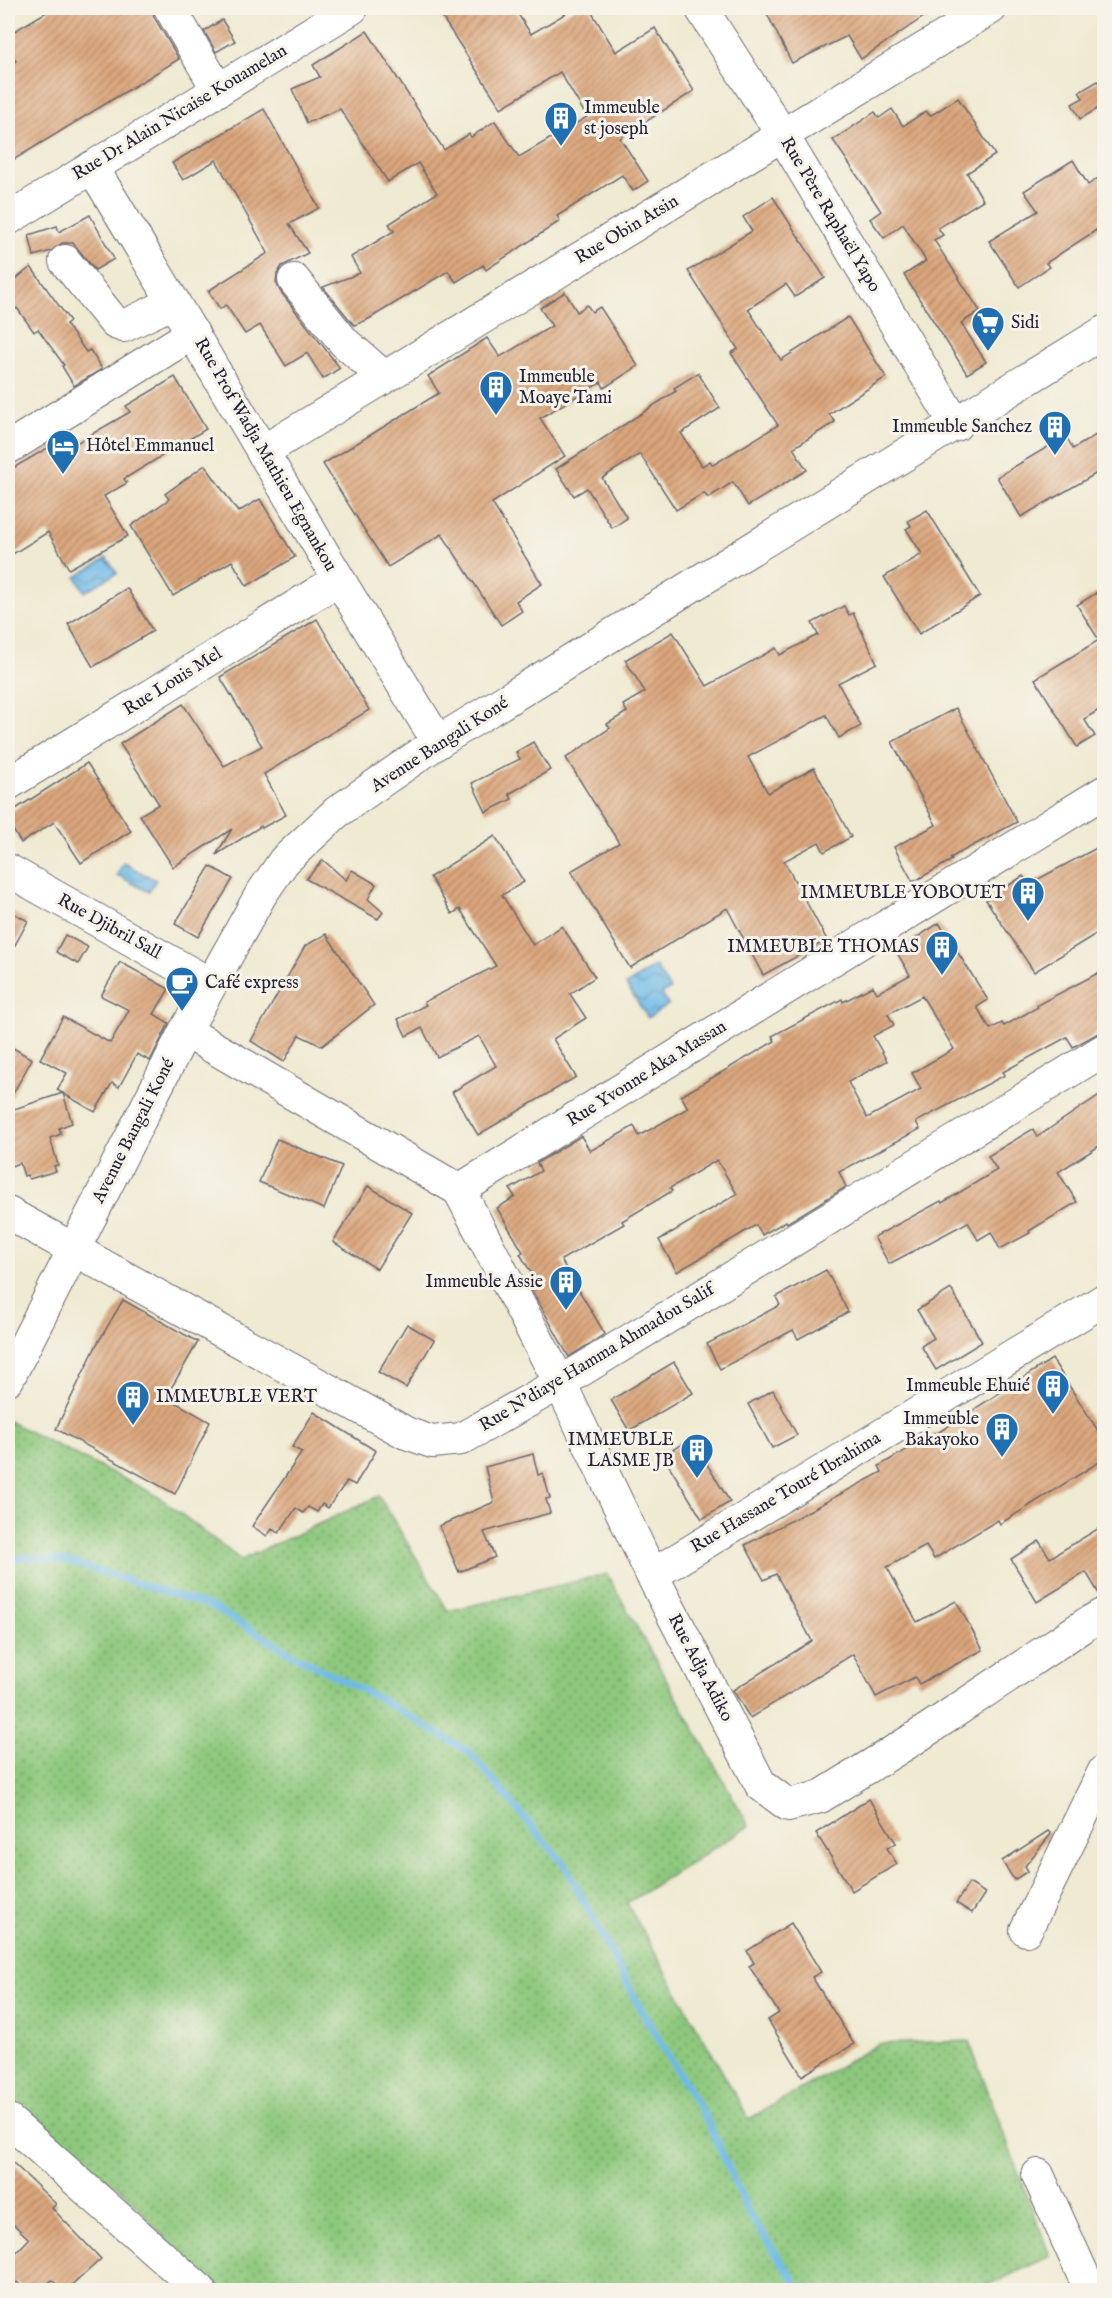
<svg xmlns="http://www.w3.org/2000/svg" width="1112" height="2298" font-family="'IM FELL English',serif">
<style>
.grass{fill:url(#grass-dots);stroke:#58755c;stroke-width:1.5}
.water{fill:url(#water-waves);stroke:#486e92;stroke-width:1.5}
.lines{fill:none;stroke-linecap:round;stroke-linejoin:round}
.stream{stroke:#6ebae8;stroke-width:7}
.building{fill:url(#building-hatch);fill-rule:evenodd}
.minor-casing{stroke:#6a6870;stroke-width:34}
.minor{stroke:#fff;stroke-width:32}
.labels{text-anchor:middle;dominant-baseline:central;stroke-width:6;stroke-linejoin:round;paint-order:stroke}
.poi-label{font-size:18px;fill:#22223b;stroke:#f7f3e8;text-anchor:end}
.street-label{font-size:18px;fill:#22223b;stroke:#f7f3e8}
</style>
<defs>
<pattern id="grass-dots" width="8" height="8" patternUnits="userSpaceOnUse" patternTransform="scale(1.5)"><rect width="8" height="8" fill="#8dc87d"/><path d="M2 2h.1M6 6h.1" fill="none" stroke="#73a268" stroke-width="1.8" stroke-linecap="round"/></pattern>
<pattern id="water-waves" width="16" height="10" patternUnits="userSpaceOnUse" patternTransform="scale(1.5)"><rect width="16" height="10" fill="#6ebae8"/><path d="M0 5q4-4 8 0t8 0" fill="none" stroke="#5a97bd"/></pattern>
<pattern id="building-hatch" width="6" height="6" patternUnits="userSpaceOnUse" patternTransform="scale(1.5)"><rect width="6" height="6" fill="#dba67c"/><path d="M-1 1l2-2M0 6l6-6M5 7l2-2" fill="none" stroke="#b18767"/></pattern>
</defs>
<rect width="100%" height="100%" fill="#f7f3e8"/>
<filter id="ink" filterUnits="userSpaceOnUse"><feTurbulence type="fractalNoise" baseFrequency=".0167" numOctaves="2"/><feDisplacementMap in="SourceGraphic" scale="12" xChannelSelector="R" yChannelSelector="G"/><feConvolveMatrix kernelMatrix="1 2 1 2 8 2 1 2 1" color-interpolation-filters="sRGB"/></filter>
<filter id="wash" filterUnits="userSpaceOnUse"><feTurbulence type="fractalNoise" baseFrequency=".008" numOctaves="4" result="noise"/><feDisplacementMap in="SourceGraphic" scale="24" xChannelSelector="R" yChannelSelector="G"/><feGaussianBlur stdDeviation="1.35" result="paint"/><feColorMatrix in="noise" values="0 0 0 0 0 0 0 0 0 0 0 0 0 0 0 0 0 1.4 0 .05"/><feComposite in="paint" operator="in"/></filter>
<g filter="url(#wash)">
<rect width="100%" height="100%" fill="#efead2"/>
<polygon class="grass" points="8,1421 156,1495 241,1560 379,1496 448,1611 607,1574 749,1826 627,1903 749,2119 878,2044 969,2041 1050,2256 979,2290 211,2290 125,2193 8,2099"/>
<g class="water">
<polygon points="107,558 117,573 85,592 76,577"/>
<polygon points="123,863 156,880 149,892 117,875"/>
<polygon points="655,966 670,989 662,994 668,1005 648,1018 626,985"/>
</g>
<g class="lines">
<polyline class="stream" points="8,1561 27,1557 70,1562 213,1607 292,1654 380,1699 469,1752 566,1867 644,2015 707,2120 749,2214 801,2290"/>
</g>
<g id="blocks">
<g class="building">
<polygon points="53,8 152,8 154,17 179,59 15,159 8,147 8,66 16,61 8,47 8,35"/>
<polygon points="436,8 514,8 531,34 575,8 589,8 616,52 655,28 694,91 620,138 648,181 633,191 622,175 557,216 560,221 486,270 483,265 456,282 448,271 367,320 354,325 323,287 360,273 351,257 394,231 389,224 437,193 418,163 388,182 340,109 307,123 292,89 320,77 313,65 367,31 444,150 469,134 471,137 495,121 519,157 587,117 560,72 501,108"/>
<polygon points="764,8 937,8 861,59 847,36 792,63"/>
<polygon points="222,20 235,41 216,52 204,31"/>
<polygon points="1098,81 1104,92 1104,105 1080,119 1072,104 1083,98 1079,92"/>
<polygon points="958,98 995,155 967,173 983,200 938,228 943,235 934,240 980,311 961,323 986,362 967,374 904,275 926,261 903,224 884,238 870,219 881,211 833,140 875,112 879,118 892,109 903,126 926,111 930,116"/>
<polygon points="264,109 319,208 289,224 308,253 282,266 277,274 276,282 280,291 340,368 323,379 307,353 286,366 260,325 245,334 226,305 220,309 208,291 268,253 216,160 183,180 172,163"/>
<polygon points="1073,160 1088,185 1104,174 1104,225 1046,263 1049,267 1019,287 989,241 1038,211 1024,191"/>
<polygon points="773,197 825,278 795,297 786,284 748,309 781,360 848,317 886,377 829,414 835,422 793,448 807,470 748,506 733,482 708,498 704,493 676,510 640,454 602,478 627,518 612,528 587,488 574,496 556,469 676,391 674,388 698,373 720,408 681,433 702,466 710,461 713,465 778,425 731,353 738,349 688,271 752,231 743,217"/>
<polygon points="90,215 114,259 95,270 73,243 62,243 51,251 34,256 29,235 57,226 59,232"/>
<polygon points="31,267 70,321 66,324 86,352 90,350 102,369 74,386 62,366 64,365 38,329 34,332 17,308 15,310 8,301 8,285"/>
<polygon points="565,292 577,312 587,305 592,312 600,307 638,366 604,388 601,382 540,418 565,456 492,503 542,584 516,601 522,611 501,625 442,534 388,567 323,464 439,393 428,376 487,338 500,357 552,326 540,308"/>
<polygon points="175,377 206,429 124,479 127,483 104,496 128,536 69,569 48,532 8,557 8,471 68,436 73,445 130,412 126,406"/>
<polygon points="1104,430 1104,469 1021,517 997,477 1066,436 1073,449"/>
<polygon points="205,465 238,512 260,499 295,557 247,586 232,561 173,596 131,526 169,499 165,494"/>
<polygon points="927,510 980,596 919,634 884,577 922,554 906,529 911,526 908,521"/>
<polygon points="127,588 153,631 93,667 68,624"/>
<polygon points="1104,588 1104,707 1084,719 1095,736 1077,747 1035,679 1099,640 1077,605"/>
<polygon points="844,606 849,615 853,613 877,663 838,683 861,726 839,738 826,715 748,757 768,793 814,768 851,837 824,852 819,842 784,861 827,940 763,975 727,908 630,968 571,871 619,843 566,758 610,728 607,724 627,712 623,705 645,692 625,660 673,632 707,686 776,648 780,655 818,635 812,623"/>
<polygon points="317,619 369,710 264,774 286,815 262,828 261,826 216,855 232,829 173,867 140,815 159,804 120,744 183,704 224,766 262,746 220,677"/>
<polygon points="956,708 1017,822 950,858 952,860 913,882 894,847 936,825 892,742"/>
<polygon points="533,742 550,770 509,794 512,799 486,812 472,783 520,759 516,752"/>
<polygon points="87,763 131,831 81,863 54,822 21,843 8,822 8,814"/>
<polygon points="495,836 524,882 502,895 533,945 562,926 595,977 570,994 586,1018 553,1039 576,1077 478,1135 452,1092 496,1066 479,1036 437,1057 422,1028 406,1036 398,1019 426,1005 424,1002 496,966 460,909 452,914 430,877"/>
<polygon points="1104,844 1104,929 1034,972 986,900 1023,876 1029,884"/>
<polygon points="323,860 346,880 352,870 376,884 368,899 383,912 378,919 306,879"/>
<polygon points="210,866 233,879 198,937 175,924"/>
<polygon points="8,910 28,921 8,958"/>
<path d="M939,923L988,1000L977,1007L990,1029L1002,1023L1004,1026L1038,1007L1037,1005L1104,970V1030L1073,1047L1067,1037L1003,1072L1005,1075L916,1122L920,1129L839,1172L846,1187L787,1223L786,1221L762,1235L756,1225L677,1272L659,1240L737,1194L717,1160L670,1188L672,1191L622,1221L624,1224L561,1260L605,1334L569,1357L528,1283L535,1279L520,1254L523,1252L497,1208L515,1197L510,1189L541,1171L537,1163L581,1136L590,1151L634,1126L639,1136L688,1108L681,1096L775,1041L772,1036L842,999L843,1002L873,986L877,993L910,975L896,951ZM922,996L954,1049L912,1073L921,1089L867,1118L848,1082L887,1061L873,1036L894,1025L888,1014Z"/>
<polygon points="326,934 374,1005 322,1046 299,1035 284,1062 251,1041 305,946"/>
<polygon points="65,935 88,947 78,964 56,952"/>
<polygon points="120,962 169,989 154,1014 169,1023 150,1061 137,1054 119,1087 112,1083 95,1112 57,1090 67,1073 40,1059 63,1017 110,1043 129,1010 101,996"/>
<polygon points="8,1045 32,1059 8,1103"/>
<polygon points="1104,1092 1104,1143 1058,1172 1077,1202 1029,1231 1030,1233 1000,1249 991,1232 978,1240 968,1222 889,1264 874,1237 941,1201 942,1203 997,1170 988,1156 1033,1129 1037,1137"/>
<polygon points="63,1093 72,1123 59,1128 61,1134 50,1138 58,1165 54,1166 56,1171 29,1179 27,1175 24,1176 20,1163 8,1167 8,1111"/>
<polygon points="277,1139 342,1166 324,1209 259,1182"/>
<polygon points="368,1186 412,1213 377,1269 333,1242"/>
<polygon points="826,1270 848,1312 798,1339 793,1330 720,1369 707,1344 780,1305 776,1297"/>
<polygon points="951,1289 982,1342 936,1370 921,1346 934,1338 917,1310"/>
<polygon points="123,1300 198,1342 166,1397 210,1422 175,1494 56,1429 97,1344"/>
<polygon points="407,1324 434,1340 406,1388 378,1372"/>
<polygon points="1052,1359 1104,1440 1104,1459 1000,1524 998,1520 934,1559 926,1546 887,1567 917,1622 956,1601 983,1650 919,1684 915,1677 876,1697 853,1654 750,1718 733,1690 812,1641 776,1574 764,1580 745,1545 882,1472 879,1466 935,1433 936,1434"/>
<polygon points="674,1362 693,1393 629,1431 611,1400"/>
<polygon points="773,1390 797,1435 772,1448 748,1404"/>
<polygon points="314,1412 376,1451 355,1485 347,1481 328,1508 322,1504 317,1512 308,1507 303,1513 296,1508 279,1533 272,1529 267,1536 252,1526 302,1452 292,1447"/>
<polygon points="691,1438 730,1502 702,1519 663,1456"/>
<polygon points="533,1454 538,1475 543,1473 550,1498 546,1499 550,1513 484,1532 495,1557 459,1572 439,1526 494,1502 485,1467"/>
<polygon points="1104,1525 1104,1596 1101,1597 1086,1572 1037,1602 1011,1559 1039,1541 1050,1558"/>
<polygon points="869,1799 896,1843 887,1848 897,1864 852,1891 816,1833"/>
<polygon points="1048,1831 1051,1834 1025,1866 1028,1871 1014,1880 1002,1861"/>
<polygon points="969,1883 985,1893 972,1913 956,1903"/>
<polygon points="791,1923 821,1972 812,1977 854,2044 802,2076 768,2020 779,2013 749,1966 754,1963 747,1951"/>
<polygon points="8,2158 56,2204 52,2208 101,2259 67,2290 62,2290 52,2280 40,2290 25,2290 17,2282 8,2290 8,2261 29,2239 8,2219"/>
</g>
</g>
</g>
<g filter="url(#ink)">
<use href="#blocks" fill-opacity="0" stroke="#6a6870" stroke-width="1.5"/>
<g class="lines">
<defs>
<g id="minor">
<polyline points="170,8 218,90"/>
<polyline points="701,8 783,136 956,425"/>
<path d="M92,167C209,358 320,552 438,742"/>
<polyline points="8,219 352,8"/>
<polyline points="65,261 115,323 124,326 174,302"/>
<polyline points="294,280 344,342 384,377"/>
<polyline points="8,448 193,333"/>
<polyline points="262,452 991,8"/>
<polyline points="8,784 338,580"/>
<polyline points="8,870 210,984"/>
<polyline points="185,1031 459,1190 1104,792"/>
<polyline points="459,1190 560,1383 652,1575 761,1785 788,1805 820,1797 912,1740 1086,1624 1104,1614"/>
<polyline points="8,1213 406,1433 432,1442 461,1439 560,1383 1104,1050"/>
<polyline points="8,1379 185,1031 260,896 284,861 337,812 438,742 1104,332"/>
<polyline points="652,1575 1104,1300"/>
<polyline points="1026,1930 1104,1771"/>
<polyline points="8,2120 200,2290"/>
<polyline points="1038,2175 1090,2290"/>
</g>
</defs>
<use href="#minor" class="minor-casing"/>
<use href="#minor" class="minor"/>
</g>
</g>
<defs>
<symbol id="building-pin" viewBox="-11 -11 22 30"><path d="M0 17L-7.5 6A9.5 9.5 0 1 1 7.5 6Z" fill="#1f6fb2" stroke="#f7f3e8"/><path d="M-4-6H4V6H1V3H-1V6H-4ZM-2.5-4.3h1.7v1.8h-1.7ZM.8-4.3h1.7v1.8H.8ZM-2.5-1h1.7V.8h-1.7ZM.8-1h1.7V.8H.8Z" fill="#fff"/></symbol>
<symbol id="supermarket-pin" viewBox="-11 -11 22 30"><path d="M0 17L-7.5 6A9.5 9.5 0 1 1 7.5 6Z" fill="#1f6fb2" stroke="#f7f3e8"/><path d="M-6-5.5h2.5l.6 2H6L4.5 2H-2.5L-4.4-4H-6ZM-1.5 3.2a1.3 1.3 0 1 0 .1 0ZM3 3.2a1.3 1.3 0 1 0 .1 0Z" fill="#fff"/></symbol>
<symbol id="hotel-pin" viewBox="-11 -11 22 30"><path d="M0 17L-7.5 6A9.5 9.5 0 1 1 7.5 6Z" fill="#1f6fb2" stroke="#f7f3e8"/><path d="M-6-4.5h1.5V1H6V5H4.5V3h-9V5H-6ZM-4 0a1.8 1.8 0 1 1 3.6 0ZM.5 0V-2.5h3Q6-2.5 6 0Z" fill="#fff"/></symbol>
<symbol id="cafe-pin" viewBox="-11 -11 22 30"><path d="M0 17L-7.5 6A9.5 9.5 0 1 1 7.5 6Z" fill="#1f6fb2" stroke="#f7f3e8"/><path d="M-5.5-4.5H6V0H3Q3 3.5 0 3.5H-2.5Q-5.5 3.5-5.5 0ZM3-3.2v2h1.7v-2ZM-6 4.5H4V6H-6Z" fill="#fff"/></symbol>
</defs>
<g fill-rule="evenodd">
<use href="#building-pin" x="542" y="99" width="38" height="52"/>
<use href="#supermarket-pin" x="969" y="304" width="38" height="52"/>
<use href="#building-pin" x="477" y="368" width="38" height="52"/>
<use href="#building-pin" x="1036" y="408" width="38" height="52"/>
<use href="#hotel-pin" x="44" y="427" width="38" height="52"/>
<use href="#building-pin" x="1009" y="874" width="38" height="52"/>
<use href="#building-pin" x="923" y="928" width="38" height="52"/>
<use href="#cafe-pin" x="163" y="964" width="38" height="52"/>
<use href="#building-pin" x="547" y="1263" width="38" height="52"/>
<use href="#building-pin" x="1034" y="1367" width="38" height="52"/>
<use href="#building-pin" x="114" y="1378" width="38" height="52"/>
<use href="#building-pin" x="983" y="1410" width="38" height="52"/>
<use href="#building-pin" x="678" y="1431" width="38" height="52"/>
</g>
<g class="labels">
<g class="poi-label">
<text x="584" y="108" text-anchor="start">Immeuble<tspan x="584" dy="21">st joseph</tspan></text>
<text x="1011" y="323" text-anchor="start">Sidi</text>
<text x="519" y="377" text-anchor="start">Immeuble<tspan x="519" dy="21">Moaye Tami</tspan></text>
<text x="1032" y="427">Immeuble Sanchez</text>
<text x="86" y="446" text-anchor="start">Hôtel Emmanuel</text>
<text x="1005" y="893">IMMEUBLE YOBOUET</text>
<text x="919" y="947">IMMEUBLE THOMAS</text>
<text x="205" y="983" text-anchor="start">Café express</text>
<text x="543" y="1282">Immeuble Assie</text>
<text x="1030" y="1386">Immeuble Ehuié</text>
<text x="156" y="1397" text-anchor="start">IMMEUBLE VERT</text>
<text x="979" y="1419">Immeuble<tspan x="979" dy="21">Bakayoko</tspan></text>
<text x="674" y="1440">IMMEUBLE<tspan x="674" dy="21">LASME JB</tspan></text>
</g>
<g class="street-label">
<text transform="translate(180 113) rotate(-31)">Rue Dr Alain Nicaise Kouamelan</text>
<text transform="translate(830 215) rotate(59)">Rue Père Raphaël Yapo</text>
<text transform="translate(627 230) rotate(-31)">Rue Obin Atsin</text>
<text transform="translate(265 455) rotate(60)">Rue Prof Wadja Mathieu Egnankou</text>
<text transform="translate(173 682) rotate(-32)">Rue Louis Mel</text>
<text transform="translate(440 745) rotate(-33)">Avenue Bangali Koné</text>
<text transform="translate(109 927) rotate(29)">Rue Djibril Sall</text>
<text transform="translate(647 1074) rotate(-32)">Rue Yvonne Aka Massan</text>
<text transform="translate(134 1131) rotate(-63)">Avenue Bangali Koné</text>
<text transform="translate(597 1358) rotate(-31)">Rue N'diaye Hamma Ahmadou Salif</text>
<text transform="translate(786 1493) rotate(-31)">Rue Hassane Touré Ibrahima</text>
<text transform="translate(700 1668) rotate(62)">Rue Adja Adiko</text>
</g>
</g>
<rect width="1112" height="2298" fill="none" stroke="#f7f3e8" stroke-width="30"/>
</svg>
